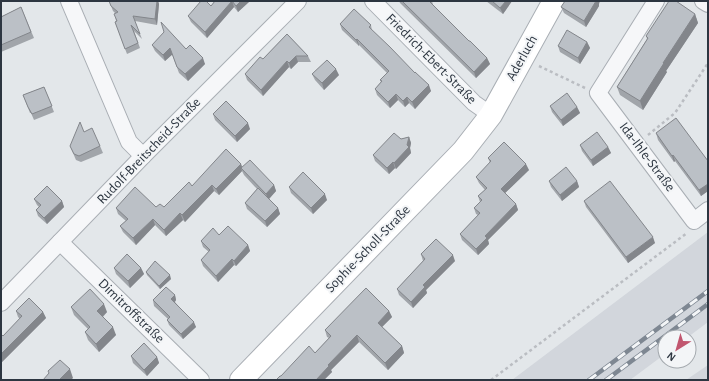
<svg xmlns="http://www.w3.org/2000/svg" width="709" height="381" font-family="'Alegreya Sans',sans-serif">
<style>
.built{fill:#d2d6dc}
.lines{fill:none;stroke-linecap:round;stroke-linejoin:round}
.street-casing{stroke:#a9aeb4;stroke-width:18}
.secondary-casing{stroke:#a9aeb4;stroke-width:24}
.path{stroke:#babdc2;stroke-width:2.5;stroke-dasharray:3 3;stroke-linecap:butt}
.street{stroke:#f6f7f9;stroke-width:16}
.secondary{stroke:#fff;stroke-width:22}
.rail-casing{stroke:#7e8792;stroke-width:4.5}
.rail{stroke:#f3f5f7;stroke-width:3;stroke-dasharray:9;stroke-linecap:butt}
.wall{fill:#a1a5aa}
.shaded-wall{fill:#83868b}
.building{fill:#bbc0c6;stroke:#83868b}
.labels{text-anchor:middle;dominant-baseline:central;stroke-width:4;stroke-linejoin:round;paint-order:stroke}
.street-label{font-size:14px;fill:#2d3641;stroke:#f3f5f7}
</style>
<rect width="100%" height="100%" fill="#e3e7ea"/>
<g class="built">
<polygon points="708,232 708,322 688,337 665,337 665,354 630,380 512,380"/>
<polygon points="708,365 708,380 686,380"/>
</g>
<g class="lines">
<defs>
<g id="street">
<polyline points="69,1 129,142 143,156"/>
<polyline points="373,1 474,103 491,115"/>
<polyline points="656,1 598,93 694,221 708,210"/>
<polyline points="703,1 708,4"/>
<polyline points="60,242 201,380"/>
<polyline points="1,303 143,156 298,1"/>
</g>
<polyline id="secondary" points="241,380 463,151 491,115 554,1"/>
</defs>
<use href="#street" class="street-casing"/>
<use href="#secondary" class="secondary-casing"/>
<g class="path">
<polyline points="539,66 585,88"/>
<polyline points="648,135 675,113 708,63"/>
<polyline points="491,380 687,233"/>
</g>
<use href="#street" class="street"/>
<use href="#secondary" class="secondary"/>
<defs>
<g id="rail">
<polyline points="589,380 708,291"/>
<polyline points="606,380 708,304"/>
</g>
</defs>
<use href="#rail" class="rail-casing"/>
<use href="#rail" class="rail"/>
</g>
<g class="wall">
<polygon points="109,1 158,1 159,4 157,25 135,21 142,39 134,31 140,48 127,54 115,22 116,21 115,13 113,11"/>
<polygon points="215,1 250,1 238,12 234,7 207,38 191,22 188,16 211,6"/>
<polygon points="399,1 432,1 433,5 469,41 487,58 490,64 476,78 400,3"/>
<polygon points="486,1 512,1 503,14"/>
<polygon points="599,4 599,6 586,27 564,13 561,7"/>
<polygon points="21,7 34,38 1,52 1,17"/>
<polygon points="695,14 698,23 666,71 667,72 643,110 620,95 617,87 647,39 646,36"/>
<polygon points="340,24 371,25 372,31 431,91 415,109 409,103 405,107 398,100 390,108 377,95 375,89 381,82 380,80 387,73 359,45 359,46 342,30"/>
<polygon points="287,34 308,56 311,62 298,62 291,69 289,67 263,96 247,80 245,74 263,59"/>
<polygon points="587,42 590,48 580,64 560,52 558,46"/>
<polygon points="152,45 186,49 205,64 188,81 179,73 172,54 165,61 155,51"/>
<polygon points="312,74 339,75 324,90 315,80"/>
<polygon points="44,87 54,112 34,120 31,113 30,113 23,95"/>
<polygon points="550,106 577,107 580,113 563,126 552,112"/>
<polygon points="213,114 250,129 237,142 215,120"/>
<polygon points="84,132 100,146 103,153 81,162 76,160 70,146"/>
<polygon points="656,133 708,161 708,191 701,196 675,161 674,162 658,140"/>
<polygon points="409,137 411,143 410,148 411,153 396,169 395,168 389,174 375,161 373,155 401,139"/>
<polygon points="580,145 608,147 611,153 593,166 582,151"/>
<polygon points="488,158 529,170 505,193 516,204 518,210 488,240 489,244 478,255 462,240 460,234 478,215 476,214 474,208 480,202 478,196 485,190 479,183 476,177 490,163"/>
<polygon points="241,164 242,167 274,185 276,191 269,199 278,208 280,214 267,227 247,209 245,203 257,189 244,175 242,171 219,195 214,191 185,222 183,220 166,236 155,225 136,245 123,232 120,226 126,221 118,214 116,208 164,207 192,186"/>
<polygon points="549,181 577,181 579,187 562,201 551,187"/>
<polygon points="289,187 327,200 313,214 291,193"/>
<polygon points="34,199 62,201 64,207 47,224 38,216 36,210 39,207 37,205"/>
<polygon points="584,201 655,243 628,263 586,207"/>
<polygon points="219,235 248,245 250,251 236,266 234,265 218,282 203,266 201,260 209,252 203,247 201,241"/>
<polygon points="421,254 455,261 426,290 427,293 413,308 399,295 397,289 423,261"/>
<polygon points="114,268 141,268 144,274 130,288 116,274"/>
<polygon points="146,272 171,279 160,289 147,275"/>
<polygon points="175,295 176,300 175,302 196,327 183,339 169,325 167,320 168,319 154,306 153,300"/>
<polygon points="71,307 107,312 103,317 116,335 99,352 88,340 85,332 88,329 74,315"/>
<polygon points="16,311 43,312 46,318 1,363 1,334 3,336 20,319 18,317"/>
<polygon points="389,311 392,317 382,327 402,346 404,353 388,370 359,342 331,370 332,372 324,380 276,380 315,353 329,338 327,337 325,330"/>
<polygon points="131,356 157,357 159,363 147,376 133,363"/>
</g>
<g class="shaded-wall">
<polygon points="157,1 158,1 159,4 157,25 155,19"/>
<polygon points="232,1 234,7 207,38 205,32"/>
<polygon points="241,1 250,1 238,12 236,6"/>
<polygon points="506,1 512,1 503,14 500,8"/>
<polygon points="596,1 600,1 599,4 599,6 586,27 584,21"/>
<polygon points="695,14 698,23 666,71 667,72 643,110 640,101 663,63"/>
<polygon points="357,39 359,45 359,46 356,40"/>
<polygon points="587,42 590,48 580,64 578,58"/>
<polygon points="170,48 173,54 165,61 163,55"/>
<polygon points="296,56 298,62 291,69 289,63"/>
<polygon points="203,58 205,64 188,81 185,74"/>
<polygon points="487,58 490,64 476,78 474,72"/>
<polygon points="287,61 289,67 263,96 261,90"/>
<polygon points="336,69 339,75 324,90 322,83"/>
<polygon points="429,85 431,91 415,109 412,102"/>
<polygon points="396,94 398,100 390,108 388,102"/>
<polygon points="407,97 409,103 405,107 403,101"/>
<polygon points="577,107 580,113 563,126 561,120"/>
<polygon points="248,123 250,129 237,142 235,136"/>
<polygon points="409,137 411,143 410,148 411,153 396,169 394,163 407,145"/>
<polygon points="608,147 611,153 593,166 591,160"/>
<polygon points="673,155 675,161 674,162 672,156"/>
<polygon points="393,162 395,168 389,174 387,168"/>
<polygon points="241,164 243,170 241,168 242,171 219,195 216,189"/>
<polygon points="526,164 529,170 503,195 501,189"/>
<polygon points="577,181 579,187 562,201 560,195"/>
<polygon points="708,184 708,191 701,196 699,190"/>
<polygon points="212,185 214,191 185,222 182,215"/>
<polygon points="274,185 276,191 268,200 266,194"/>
<polygon points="325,194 327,200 313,214 311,208"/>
<polygon points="62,201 64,207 47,224 44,218"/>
<polygon points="516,204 518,210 488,240 489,244 478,255 476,249 485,236"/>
<polygon points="278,208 280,214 267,227 265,221"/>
<polygon points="180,213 183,220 166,236 164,230"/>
<polygon points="153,219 155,225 136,245 133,238"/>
<polygon points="653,237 655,243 628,263 626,257"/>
<polygon points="248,245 250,251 236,266 234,261"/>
<polygon points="453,255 455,261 426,290 427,293 413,308 411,302 423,285"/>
<polygon points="232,259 234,265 218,282 216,276"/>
<polygon points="141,268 144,274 130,288 128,281"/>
<polygon points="170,275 171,279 160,289 159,286"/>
<polygon points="175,295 176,300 173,304 171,299"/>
<polygon points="104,304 107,312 100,319 97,311"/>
<polygon points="389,311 392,317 380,329 378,323"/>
<polygon points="43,312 46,318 1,363 1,354"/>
<polygon points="194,322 196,327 183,339 181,334"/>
<polygon points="113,327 116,335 99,352 96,344"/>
<polygon points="357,335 359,342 331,370 332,372 324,380 316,380 328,365"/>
<polygon points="402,346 404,353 388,370 385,363"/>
<polygon points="157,357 159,363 147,376 144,370"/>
<polygon points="70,369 73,378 71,380 59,380"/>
</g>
<g class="building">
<polygon points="109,1 157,1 155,19 133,16 140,34 131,25 138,43 125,49 115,22 117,21 114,14 118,12 111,6"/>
<polygon points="201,1 206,1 211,6 215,1 241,1 236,6 232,1 205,32 188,16"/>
<polygon points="402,1 431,1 430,2 469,41 470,41 487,58 474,72"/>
<polygon points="492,1 506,1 500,8"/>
<polygon points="565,1 596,1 584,21 561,7"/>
<polygon points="669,1 676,1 695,14 663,63 664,63 640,101 617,87 648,38 646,36"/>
<polygon points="21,7 31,32 1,45 1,17"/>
<polygon points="354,9 371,25 369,27 390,47 415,73 415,72 429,85 412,102 407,97 403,101 396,94 388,102 375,89 382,81 380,80 389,71 357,39 356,40 340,24"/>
<polygon points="161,22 186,49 190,45 203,58 185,74 177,67 170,48 163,55 152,45 164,32"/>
<polygon points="567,30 587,42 578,58 558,46"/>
<polygon points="287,34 308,56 296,56 289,63 287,61 261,90 245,74 260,57 263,59"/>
<polygon points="327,60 336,69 322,83 312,74"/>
<polygon points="44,87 52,106 32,114 28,107 23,95"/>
<polygon points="567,93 577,107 561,120 550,106"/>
<polygon points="226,101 248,123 235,136 213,114"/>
<polygon points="676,118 708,161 708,184 699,190 673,155 672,156 656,133"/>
<polygon points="80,122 84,132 92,128 100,146 79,156 74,154 70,146"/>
<polygon points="597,132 608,147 591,160 580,145"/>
<polygon points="394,133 401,139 409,137 407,145 409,147 394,163 393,162 387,168 373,155"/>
<polygon points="504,142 526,164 501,189 516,204 485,236 487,238 476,249 460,234 480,213 474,208 482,200 478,196 487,188 476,177 491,161 488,158"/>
<polygon points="226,149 241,164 216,189 212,185 182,215 180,213 164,230 153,219 133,238 120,226 128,219 116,208 135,187 156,207 160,204 164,207 189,182 192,186"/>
<polygon points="250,160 274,185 266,194 241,168"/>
<polygon points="566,167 577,181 560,195 549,181"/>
<polygon points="303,172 325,194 311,208 289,187"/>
<polygon points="610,181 653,237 626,257 584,201"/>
<polygon points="47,186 62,201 44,218 36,210 41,205 34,199"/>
<polygon points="258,188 278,208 265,221 245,203"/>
<polygon points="228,226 248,245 234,261 232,259 216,276 201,260 210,250 201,241 213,228 219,235"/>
<polygon points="436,239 453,255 423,285 425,287 411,302 397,289 425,259 421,254"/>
<polygon points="127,254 141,268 128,281 114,268"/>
<polygon points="155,261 170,275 159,286 146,272"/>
<polygon points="166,287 175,295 171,299 194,322 181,334 167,320 170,317 153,300"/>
<polygon points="366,288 389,311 378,323 402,346 385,363 357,335 328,365 329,366 316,380 276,380 280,376 281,376 309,346 315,353 331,336 325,330"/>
<polygon points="90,289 104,304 97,311 113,327 96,344 85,332 90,327 71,307"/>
<polygon points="29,298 43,312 1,354 1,334 3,336 22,316 16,311"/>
<polygon points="144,343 157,357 144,370 131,356"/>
<polygon points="60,360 70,369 59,380 43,380 49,373 48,371"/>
</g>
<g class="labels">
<g class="street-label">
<text transform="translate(522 58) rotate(-61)">Aderluch</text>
<text transform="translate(431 59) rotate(45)">Friedrich-Ebert-Straße</text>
<text transform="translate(149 151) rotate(-46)">Rudolf-Breitscheid-Straße</text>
<text transform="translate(647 157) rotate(53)">Ida-Ihle-Straße</text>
<text transform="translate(368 249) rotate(-46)">Sophie-Scholl-Straße</text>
<text transform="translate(131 311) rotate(44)">Dimitroffstraße</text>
</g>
</g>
<rect width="709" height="381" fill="none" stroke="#2d3641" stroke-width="4"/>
<g transform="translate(677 349) rotate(217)"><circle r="19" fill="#f3f5f7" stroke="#a4a9ae"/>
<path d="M0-3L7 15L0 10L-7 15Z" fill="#c1566f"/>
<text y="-6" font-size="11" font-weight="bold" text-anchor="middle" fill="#2d3641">N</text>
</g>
</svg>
